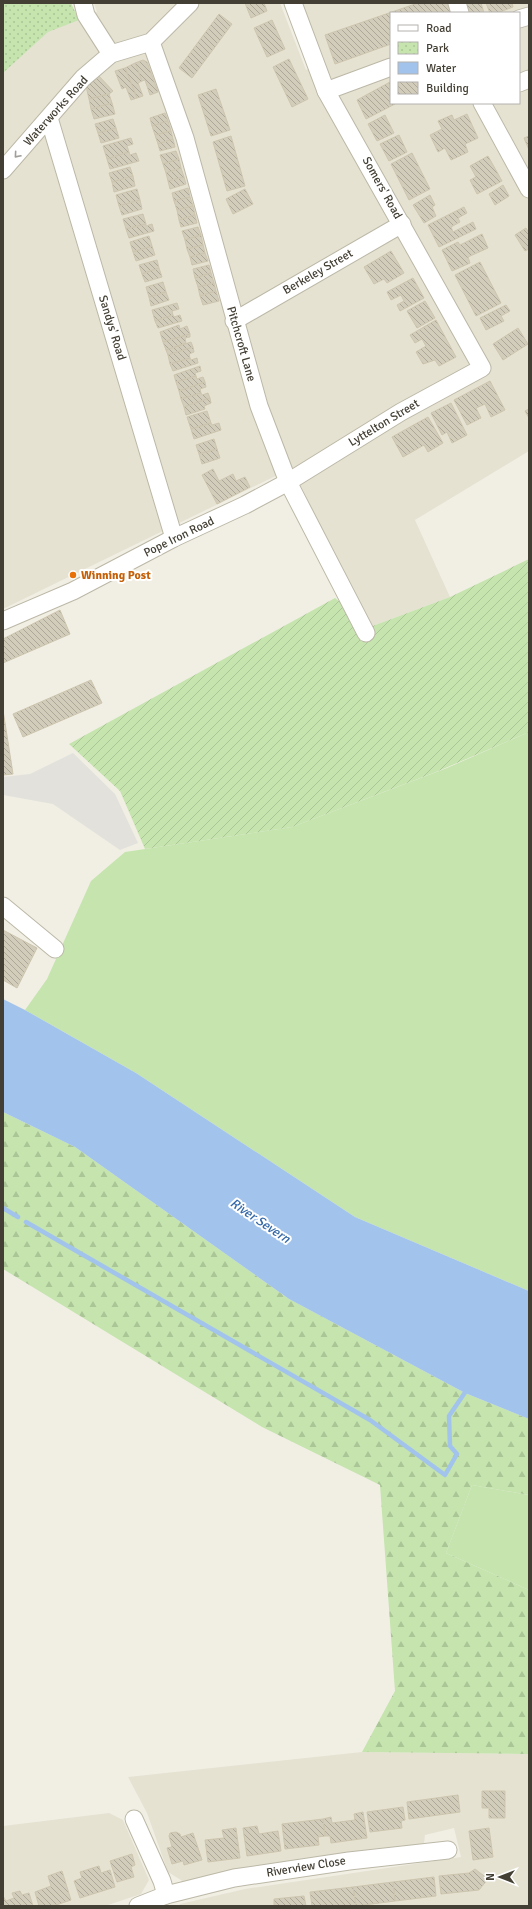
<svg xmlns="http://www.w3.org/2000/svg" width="532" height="1909" font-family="Signika,sans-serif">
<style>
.residential{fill:#e5e2d2;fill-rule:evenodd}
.grass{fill:#c5e4ae}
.forest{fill:url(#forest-firs)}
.park{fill:url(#park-dots)}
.garden{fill:url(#garden-furrows)}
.parking{fill:#e2e1dc}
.water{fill:#a2c4ec}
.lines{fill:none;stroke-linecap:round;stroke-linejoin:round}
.stream{stroke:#a2c4ec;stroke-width:4.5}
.building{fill:url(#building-back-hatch);stroke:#cdc5ae}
.street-casing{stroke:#bcb8a7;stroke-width:19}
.street{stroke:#fff;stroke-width:17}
.oneway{stroke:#a19f9a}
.food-dot{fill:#e8710a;stroke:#fff;stroke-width:1.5}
.labels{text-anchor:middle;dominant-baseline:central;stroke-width:4;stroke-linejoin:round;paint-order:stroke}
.street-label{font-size:12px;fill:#433f34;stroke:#fff}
.food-label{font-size:12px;font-weight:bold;fill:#c56008;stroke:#fff;text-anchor:start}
.water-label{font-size:13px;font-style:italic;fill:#3368a9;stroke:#fff}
</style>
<defs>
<pattern id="forest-firs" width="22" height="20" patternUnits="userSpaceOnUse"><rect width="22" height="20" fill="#c5e4ae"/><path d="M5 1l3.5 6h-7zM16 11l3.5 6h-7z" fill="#aac596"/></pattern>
<pattern id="park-dots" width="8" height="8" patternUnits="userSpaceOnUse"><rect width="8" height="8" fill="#c5e4ae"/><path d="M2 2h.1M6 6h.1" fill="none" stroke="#aac596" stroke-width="1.8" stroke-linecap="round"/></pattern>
<pattern id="garden-furrows" width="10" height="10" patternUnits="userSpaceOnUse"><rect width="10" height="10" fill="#c5e4ae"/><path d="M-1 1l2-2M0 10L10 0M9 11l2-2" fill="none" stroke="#aac596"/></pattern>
<pattern id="building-back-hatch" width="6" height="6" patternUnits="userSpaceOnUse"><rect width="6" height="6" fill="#d2ccba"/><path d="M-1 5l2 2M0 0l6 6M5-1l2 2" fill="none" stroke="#aca798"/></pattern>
</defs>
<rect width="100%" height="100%" fill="#f1efe4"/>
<g class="residential">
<path d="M94,3H280L306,70L324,59L302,3H529V451L415,520L450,597L370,627L292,468L3,609V73L48,31L97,12ZM391,13H519V103H391Z"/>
<polygon points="362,1752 529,1754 529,1906 179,1906 180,1904 245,1889 461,1857 454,1828 425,1835 424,1844 184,1882 168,1872 147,1813 128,1777"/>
<polygon points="109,1813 123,1820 149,1880 141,1894 105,1906 3,1906 3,1826"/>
</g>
<g class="grass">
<polygon points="529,732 529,1291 355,1217 136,1073 25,1010 47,979 91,881 125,852 292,827 447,768"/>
<polygon points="472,1485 529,1495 529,1590 446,1553"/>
</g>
<polygon class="forest" points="3,1112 75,1147 289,1299 465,1393 529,1419 529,1495 472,1485 446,1553 529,1590 529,1754 362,1752 395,1691 380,1485 262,1427 3,1269"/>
<polygon class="park" points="3,3 71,3 79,20 48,32 3,73"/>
<polygon class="garden" points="529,559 529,732 436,772 292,827 145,849 120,791 69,744 335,598 370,627 450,597"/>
<polygon class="parking" points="73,753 115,794 138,843 120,850 53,804 3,795 3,777 30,774"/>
<polygon class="water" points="3,999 25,1010 136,1073 355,1217 529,1291 529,1419 465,1393 289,1299 75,1147 3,1112"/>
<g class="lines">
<g class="stream">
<polyline points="3,1208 18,1217"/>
<polyline points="26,1222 370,1420 445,1475 457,1454 450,1446 449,1416 468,1388"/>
</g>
</g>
<g class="building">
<polygon points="245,3 264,3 267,11 251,18"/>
<polygon points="418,3 450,3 454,13 391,13 391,44 335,64 325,35"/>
<polygon points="463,3 481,3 484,13 466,13"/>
<polygon points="486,3 512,3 513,7 497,13 490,13"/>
<polygon points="219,14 232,24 192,78 179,68"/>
<polygon points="272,20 285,49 267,57 254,28"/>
<polygon points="289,59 308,99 292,107 273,67"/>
<polygon points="143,60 147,62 158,92 150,95 145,80 142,81 135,63"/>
<polygon points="135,63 142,81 138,83 143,96 137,98 125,68"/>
<polygon points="125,68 137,98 131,100 126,87 122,89 115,71"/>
<polygon points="98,75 113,91 109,94 89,99 86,86"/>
<polygon points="390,82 391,103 395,104 366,119 357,100"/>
<polygon points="216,89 230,130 211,136 198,95"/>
<polygon points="109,94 112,103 91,109 89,99"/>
<polygon points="112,103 115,114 94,119 91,109"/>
<polygon points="165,113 168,121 152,126 150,118"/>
<polygon points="467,114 478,138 465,144 468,152 451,160 445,148 438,152 430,135 442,129 438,121 452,115 454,120"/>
<polygon points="385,115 394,133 377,141 368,124"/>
<polygon points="113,119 116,128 98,133 95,124"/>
<polygon points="168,121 171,131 155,135 152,126"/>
<polygon points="116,128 119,138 101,143 98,133"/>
<polygon points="171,131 173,139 158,144 155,135"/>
<polygon points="399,135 407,152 389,161 380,144"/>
<polygon points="231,136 245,186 227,191 213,142"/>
<polygon points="529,136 529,150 524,138"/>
<polygon points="131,138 133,144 127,146 129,152 107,159 103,146"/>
<polygon points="173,139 175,147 160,151 158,144"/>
<polygon points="176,151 179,159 163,164 160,155"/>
<polygon points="129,152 130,155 136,153 139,161 110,169 107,159"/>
<polygon points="412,153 430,189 409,200 391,164"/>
<polygon points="488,156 502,181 477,194 470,180 476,177 470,166"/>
<polygon points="179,159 181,168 166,173 163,164"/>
<polygon points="130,167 133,176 112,182 109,173"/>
<polygon points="181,168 184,177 168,181 166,173"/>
<polygon points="133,176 135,186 114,192 112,182"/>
<polygon points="184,177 186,184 170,189 168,181"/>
<polygon points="503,185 509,196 495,205 489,194"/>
<polygon points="188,188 190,197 174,201 172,193"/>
<polygon points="137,189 140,200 119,206 116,195"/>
<polygon points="245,189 253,204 233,214 226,199"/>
<polygon points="430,195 435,205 432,207 436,216 424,223 413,205"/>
<polygon points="190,197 193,206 177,210 174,201"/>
<polygon points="140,200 142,209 122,215 119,206"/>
<polygon points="193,206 195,215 179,220 177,210"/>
<polygon points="464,207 467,213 458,218 460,222 451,227 453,232 473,222 476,229 439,247 428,225"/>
<polygon points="143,214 146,224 126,229 123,219"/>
<polygon points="195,215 197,223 181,227 179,220"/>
<polygon points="146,224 146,226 152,224 154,231 129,238 126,229"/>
<polygon points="198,227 201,235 185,240 182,231"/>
<polygon points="526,228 529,233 529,249 525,251 515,235"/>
<polygon points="482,234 488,248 468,257 470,263 452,271 442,250 458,242 460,245"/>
<polygon points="201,235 203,245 187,249 185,240"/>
<polygon points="149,236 152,246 133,252 130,242"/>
<polygon points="203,245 205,253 190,257 187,249"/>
<polygon points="152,246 155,255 136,261 133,252"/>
<polygon points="391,251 404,273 387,283 384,279 374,284 364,267"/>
<polygon points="205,253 208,261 192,265 190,257"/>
<polygon points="157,260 159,268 142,274 139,265"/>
<polygon points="480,262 501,303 476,316 455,275"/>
<polygon points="209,265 211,273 195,278 193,269"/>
<polygon points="159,268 162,277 145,282 142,274"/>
<polygon points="211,273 214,283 198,287 195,278"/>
<polygon points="413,278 424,298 400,311 397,305 404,301 401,295 391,300 387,292"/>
<polygon points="163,282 166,292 149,297 146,287"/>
<polygon points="214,283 216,291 200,296 198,287"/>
<polygon points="216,291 219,301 203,305 200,296"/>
<polygon points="166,292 169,300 151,306 149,297"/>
<polygon points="425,301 435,318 417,328 407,311"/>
<polygon points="177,303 179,309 172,311 173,315 155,321 152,310"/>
<polygon points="506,305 510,311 501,316 504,321 486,330 480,318"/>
<polygon points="173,315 174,317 180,315 182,321 158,328 155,321"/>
<polygon points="436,320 456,357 439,366 435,360 423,364 416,352 426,346 422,339 415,343 410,335"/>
<polygon points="179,325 180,329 187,326 190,334 163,342 160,332"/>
<polygon points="518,328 528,344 503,360 493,344"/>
<polygon points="190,334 190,337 185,338 186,343 166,350 163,342"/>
<polygon points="191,342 193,347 168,355 166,350"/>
<polygon points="193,347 194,352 189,354 190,358 170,364 168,355"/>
<polygon points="190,358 191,360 197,358 198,363 173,371 170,364"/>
<polygon points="200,366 201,371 195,373 196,376 176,382 174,375"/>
<polygon points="196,376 197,379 203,377 205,382 179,391 176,382"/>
<polygon points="490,381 505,410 491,417 485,404 476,408 481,418 467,425 454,400"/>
<polygon points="205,382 206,387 200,389 201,393 181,399 179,391"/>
<polygon points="201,393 202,395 208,393 210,398 184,407 181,399"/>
<polygon points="210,398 211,403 204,406 205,409 186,415 184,407"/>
<polygon points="451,403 467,435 452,443 447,432 442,435 431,413"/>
<polygon points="529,409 529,418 525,411"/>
<polygon points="207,411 211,423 191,429 187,417"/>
<polygon points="428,417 443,443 428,452 424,445 403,457 392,437"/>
<polygon points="211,423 212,425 219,423 221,430 194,439 191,429"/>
<polygon points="214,439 217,449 199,454 196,445"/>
<polygon points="217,449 220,458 202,464 199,454"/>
<polygon points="213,469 219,481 233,474 236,481 245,477 250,487 217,504 202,475"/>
<polygon points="60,610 70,634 3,663 3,639"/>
<polygon points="91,680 102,703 23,737 13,714"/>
<polygon points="3,710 13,774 3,775"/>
<polygon points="3,930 37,948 17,988 3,980"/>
<polygon points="482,1791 505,1791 505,1818 489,1818 489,1808 482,1808"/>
<polygon points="458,1795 460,1812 409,1819 407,1802"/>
<polygon points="403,1807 405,1820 401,1821 402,1828 370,1832 367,1812"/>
<polygon points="363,1812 367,1838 331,1843 330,1836 325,1836 323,1819 331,1817 332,1823 355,1820 354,1814"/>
<polygon points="323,1819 325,1836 318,1837 319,1845 285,1849 282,1824"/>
<polygon points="257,1826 259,1834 278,1831 281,1851 247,1856 243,1828"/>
<polygon points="236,1828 240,1858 208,1862 205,1840 224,1838 222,1830"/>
<polygon points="489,1828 493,1857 473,1860 469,1831"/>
<polygon points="176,1832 180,1834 181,1837 193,1833 202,1860 184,1865 183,1861 172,1864 167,1848 172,1847 169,1836 170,1833"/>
<polygon points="132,1854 135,1865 131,1867 134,1877 117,1882 110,1861"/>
<polygon points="99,1866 101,1873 110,1870 115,1887 80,1898 74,1881 82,1878 80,1872"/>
<polygon points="475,1869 488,1879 479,1890 441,1894 439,1876 469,1873"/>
<polygon points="62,1871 71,1900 53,1906 39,1906 35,1892 51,1886 48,1876"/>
<polygon points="434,1877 436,1896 395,1901 393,1882"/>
<polygon points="393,1882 395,1901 356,1906 353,1887"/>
<polygon points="353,1887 356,1906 312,1906 310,1892"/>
<polygon points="20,1891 22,1895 29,1893 33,1906 3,1906 3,1896 6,1901 14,1898 12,1893"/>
<polygon points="304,1896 306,1906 274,1906 274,1899"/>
</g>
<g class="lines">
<defs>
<g id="street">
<polyline points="83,3 86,15 111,54"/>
<polyline points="457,3 460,13"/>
<polyline points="519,19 529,16"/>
<polyline points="151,42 185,138 259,406 288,482 366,633"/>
<polyline points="519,83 529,79"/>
<polyline points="326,91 391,67"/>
<polyline points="482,103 529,189"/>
<polyline points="49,118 174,538"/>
<polyline points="3,170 83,78 111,54 151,42 190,3"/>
<polyline points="234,321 402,224"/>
<polyline points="3,621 73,591 174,538 245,505 288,482 401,412 482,368 326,91 293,3"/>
<polyline points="3,906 55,949"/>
<polyline points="134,1819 162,1881 166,1895"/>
<polyline points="138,1906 166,1895 234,1878 349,1861 448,1850"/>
</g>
</defs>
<use href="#street" class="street-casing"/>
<use href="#street" class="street"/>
</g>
<defs><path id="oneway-chevron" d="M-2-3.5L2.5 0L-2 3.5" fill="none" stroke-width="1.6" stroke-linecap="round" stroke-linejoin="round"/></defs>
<use class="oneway" href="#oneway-chevron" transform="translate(17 155) rotate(131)"/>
<circle class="food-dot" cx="73" cy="575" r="4"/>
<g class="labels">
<g class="street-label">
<text transform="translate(56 111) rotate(-48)">Waterworks Road</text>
<text transform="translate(382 188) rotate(61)">Somers' Road</text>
<text transform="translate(318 272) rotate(-30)">Berkeley Street</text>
<text transform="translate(112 328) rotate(73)">Sandys' Road</text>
<text transform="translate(241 344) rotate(74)">Pitchcroft Lane</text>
<text transform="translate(384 423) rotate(-31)">Lyttelton Street</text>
<text transform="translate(179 537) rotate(-26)">Pope Iron Road</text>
<text transform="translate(306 1867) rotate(-9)">Riverview Close</text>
</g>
<g class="food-label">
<text x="81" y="575">Winning Post</text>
</g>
<g class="water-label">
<text transform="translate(260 1221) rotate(34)">River Severn</text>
</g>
</g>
<rect width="532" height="1909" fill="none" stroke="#433f34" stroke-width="8"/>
<rect x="390" y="12" width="130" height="92" fill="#ffffff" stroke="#b4b2ae"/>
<rect x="398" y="25" width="20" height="6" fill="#ffffff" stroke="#b4b2ae"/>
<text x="426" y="32" font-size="12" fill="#433f34">Road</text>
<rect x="398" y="42" width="20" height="12" fill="url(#park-dots)" stroke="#b4b2ae"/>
<text x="426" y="52" font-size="12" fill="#433f34">Park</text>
<rect x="398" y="62" width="20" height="12" fill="#a2c4ec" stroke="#b4b2ae"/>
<text x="426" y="72" font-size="12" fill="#433f34">Water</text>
<rect x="398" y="82" width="20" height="12" fill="url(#building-back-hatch)" stroke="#b4b2ae"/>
<text x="426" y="92" font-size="12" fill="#433f34">Building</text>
<g transform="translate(500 1877) rotate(270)" stroke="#ffffff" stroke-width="3" paint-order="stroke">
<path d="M0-3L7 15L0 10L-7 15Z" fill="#433f34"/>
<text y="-6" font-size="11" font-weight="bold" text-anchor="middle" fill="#433f34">N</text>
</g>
</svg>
